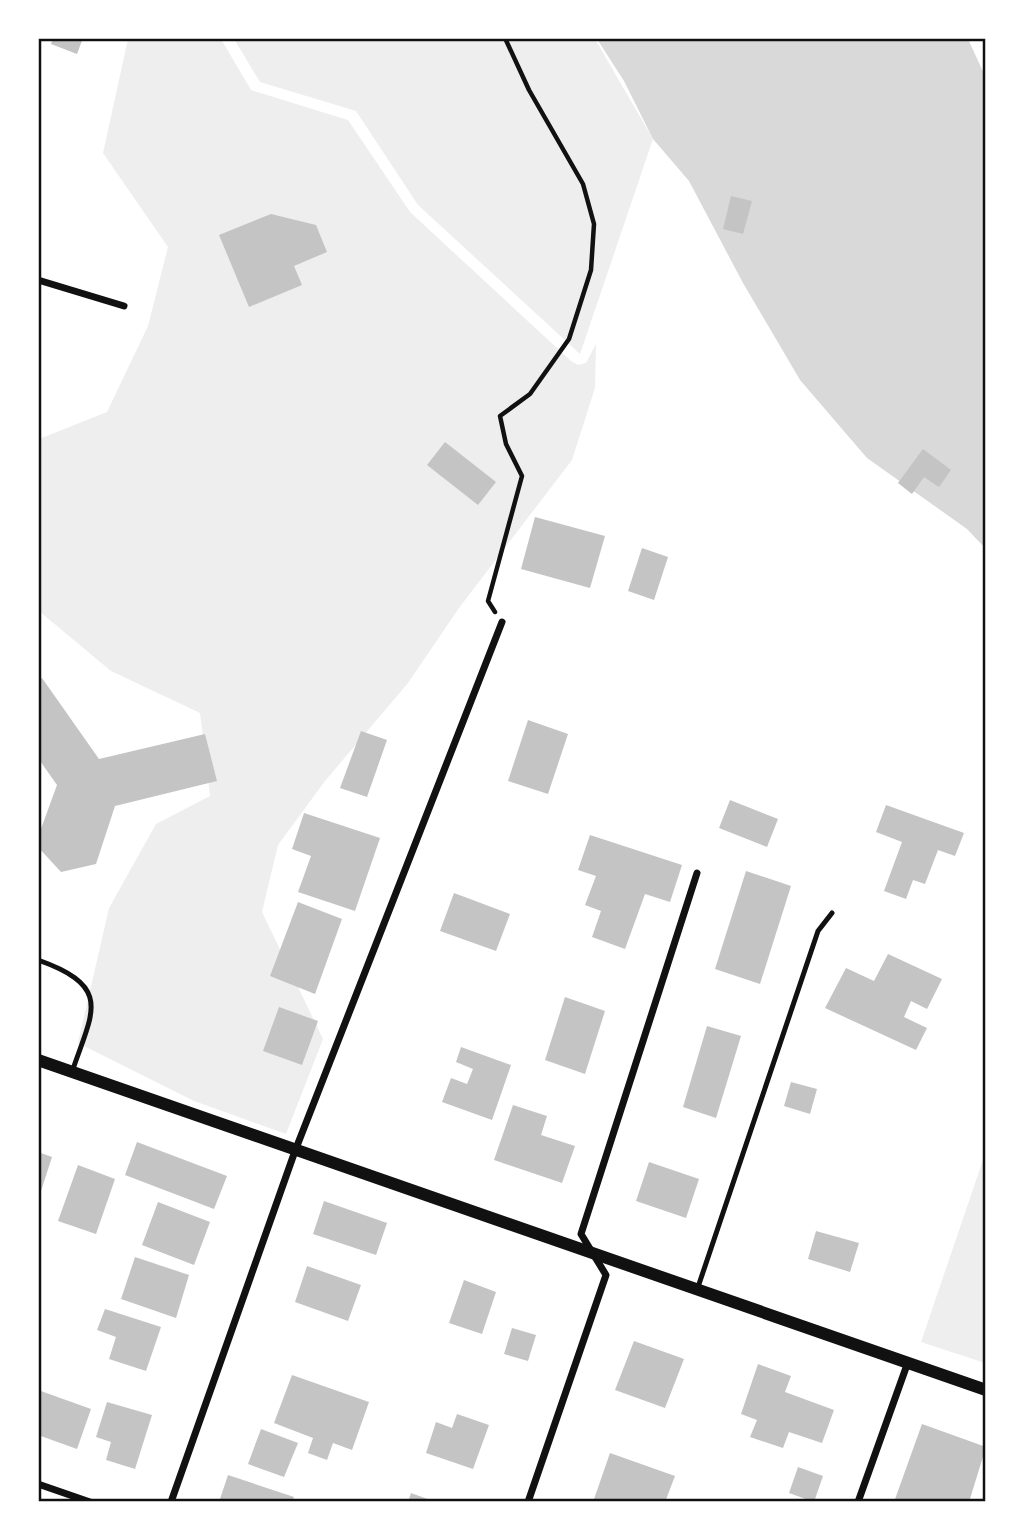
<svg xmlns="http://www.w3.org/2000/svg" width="1024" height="1540" font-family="'Roboto Condensed',sans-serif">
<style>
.green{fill:#eee}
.water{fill:#d9d9d9}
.building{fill:#c4c4c4}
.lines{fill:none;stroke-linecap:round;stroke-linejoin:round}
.path{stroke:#111;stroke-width:4.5}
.service{stroke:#111;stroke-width:5}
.minor{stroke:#111;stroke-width:7}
.tertiary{stroke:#111;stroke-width:12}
.neatline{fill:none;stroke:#111;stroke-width:2.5}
</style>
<rect width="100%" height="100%" fill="#fff"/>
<g class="green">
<polygon points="128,39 221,39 251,90 348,120 410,212 571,361 578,365 586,363 596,344 595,388 572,460 459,608 408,683 325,781 278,845 262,912 323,1039 286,1134 194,1101 78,1043 109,908 156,824 210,796 200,713 111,671 39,611 39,439 107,412 148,326 168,247 103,153"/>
<polygon points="234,39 595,39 653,139 580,354 418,205 356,111 260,82"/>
<polygon points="985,1154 985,1363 921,1342"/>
</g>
<polygon class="water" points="597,39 968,39 986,78 985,548 967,529 867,458 800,380 743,283 689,181 653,139 624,81"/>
<g class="building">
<polygon points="53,38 83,38 77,54 51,44"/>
<polygon points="731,196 752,201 743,234 723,229"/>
<polygon points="271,214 316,225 327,252 294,266 302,285 249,307 219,235"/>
<polygon points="445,442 496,482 478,505 427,465"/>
<polygon points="923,449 951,470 939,487 924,477 912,494 898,483"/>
<polygon points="535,517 605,536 590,588 521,569"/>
<polygon points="642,548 668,557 654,600 628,591"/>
<polygon points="42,678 99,759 205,734 217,781 115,806 96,864 61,872 38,847 38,837 57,785 38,758 38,680"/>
<polygon points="528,720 568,734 548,794 508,781"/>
<polygon points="361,731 387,740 367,797 340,788"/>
<polygon points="730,800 778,819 767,847 719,828"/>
<polygon points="886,805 964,833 955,856 938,850 925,884 913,880 906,899 884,891 902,842 876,832"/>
<polygon points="304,813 380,838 355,911 298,892 311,856 292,849"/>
<polygon points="590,835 682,865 670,902 645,894 625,949 592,937 601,911 585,905 596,876 578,870"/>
<polygon points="746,871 791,886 760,984 715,969"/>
<polygon points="454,893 510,914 496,951 440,931"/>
<polygon points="298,902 342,919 315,994 270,976"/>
<polygon points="888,954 942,979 927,1009 911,1001 904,1017 927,1028 916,1050 825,1008 846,968 874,981"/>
<polygon points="565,997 605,1011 585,1074 545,1060"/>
<polygon points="279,1007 318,1021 302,1065 263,1051"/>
<polygon points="707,1026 741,1036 716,1118 683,1107"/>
<polygon points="461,1047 511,1065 492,1120 442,1102 451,1078 467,1084 473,1069 456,1062"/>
<polygon points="791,1082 817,1089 810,1114 784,1106"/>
<polygon points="513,1105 547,1116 541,1135 575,1146 562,1183 494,1160"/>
<polygon points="137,1142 227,1176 214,1209 125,1175"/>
<polygon points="38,1152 52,1157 41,1191 38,1190"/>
<polygon points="649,1162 699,1179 686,1218 636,1201"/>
<polygon points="78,1165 115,1179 96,1234 58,1221"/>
<polygon points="324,1201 387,1223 376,1255 313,1234"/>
<polygon points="158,1202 210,1222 194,1265 142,1245"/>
<polygon points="816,1231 859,1243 850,1272 808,1259"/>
<polygon points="135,1257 189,1275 176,1318 121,1299"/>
<polygon points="307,1266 361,1285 348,1321 295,1302"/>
<polygon points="464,1280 496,1292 482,1334 449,1323"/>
<polygon points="105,1309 161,1327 146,1371 109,1359 116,1337 97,1330"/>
<polygon points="512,1328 536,1335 528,1361 504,1354"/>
<polygon points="634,1341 684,1359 665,1408 615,1390"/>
<polygon points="758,1364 791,1376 785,1392 834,1410 822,1443 789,1432 783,1448 750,1437 757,1420 741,1414"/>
<polygon points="292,1375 369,1402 352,1450 333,1443 327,1460 308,1453 313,1438 274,1423"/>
<polygon points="38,1390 91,1409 77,1449 38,1435"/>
<polygon points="107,1402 152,1415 135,1469 106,1460 111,1442 96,1437"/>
<polygon points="457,1414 489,1425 473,1469 426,1453 436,1422 452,1428"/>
<polygon points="922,1424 986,1447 969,1502 894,1502"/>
<polygon points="261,1429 298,1443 284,1477 248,1464"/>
<polygon points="610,1453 675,1476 665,1502 593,1502"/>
<polygon points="798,1467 823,1476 814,1502 789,1493"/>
<polygon points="228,1475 294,1497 292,1502 219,1502"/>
<polygon points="411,1493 433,1501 433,1502 408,1502"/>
</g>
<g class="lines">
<polyline class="path" points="495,612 488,601 522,476 506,444 500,416 530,394 569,339 591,270 594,224 583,184 529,90 505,38"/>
<g class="service">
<path d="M38,960C114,987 92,1012 72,1072"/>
<polyline points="697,1290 818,931 832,913"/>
</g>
<g class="minor">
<polyline points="38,280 124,306"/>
<polyline points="38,1484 90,1502"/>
<polyline points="171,1502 295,1151 502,622"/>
<polyline points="528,1502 606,1275 581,1234 697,873"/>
<polyline points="858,1502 908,1362"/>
</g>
<polyline class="tertiary" points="38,1060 986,1390"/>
</g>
<rect width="1024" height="1540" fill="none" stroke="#ffffff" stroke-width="80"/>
<rect x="40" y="40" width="944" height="1460" class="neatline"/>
</svg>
